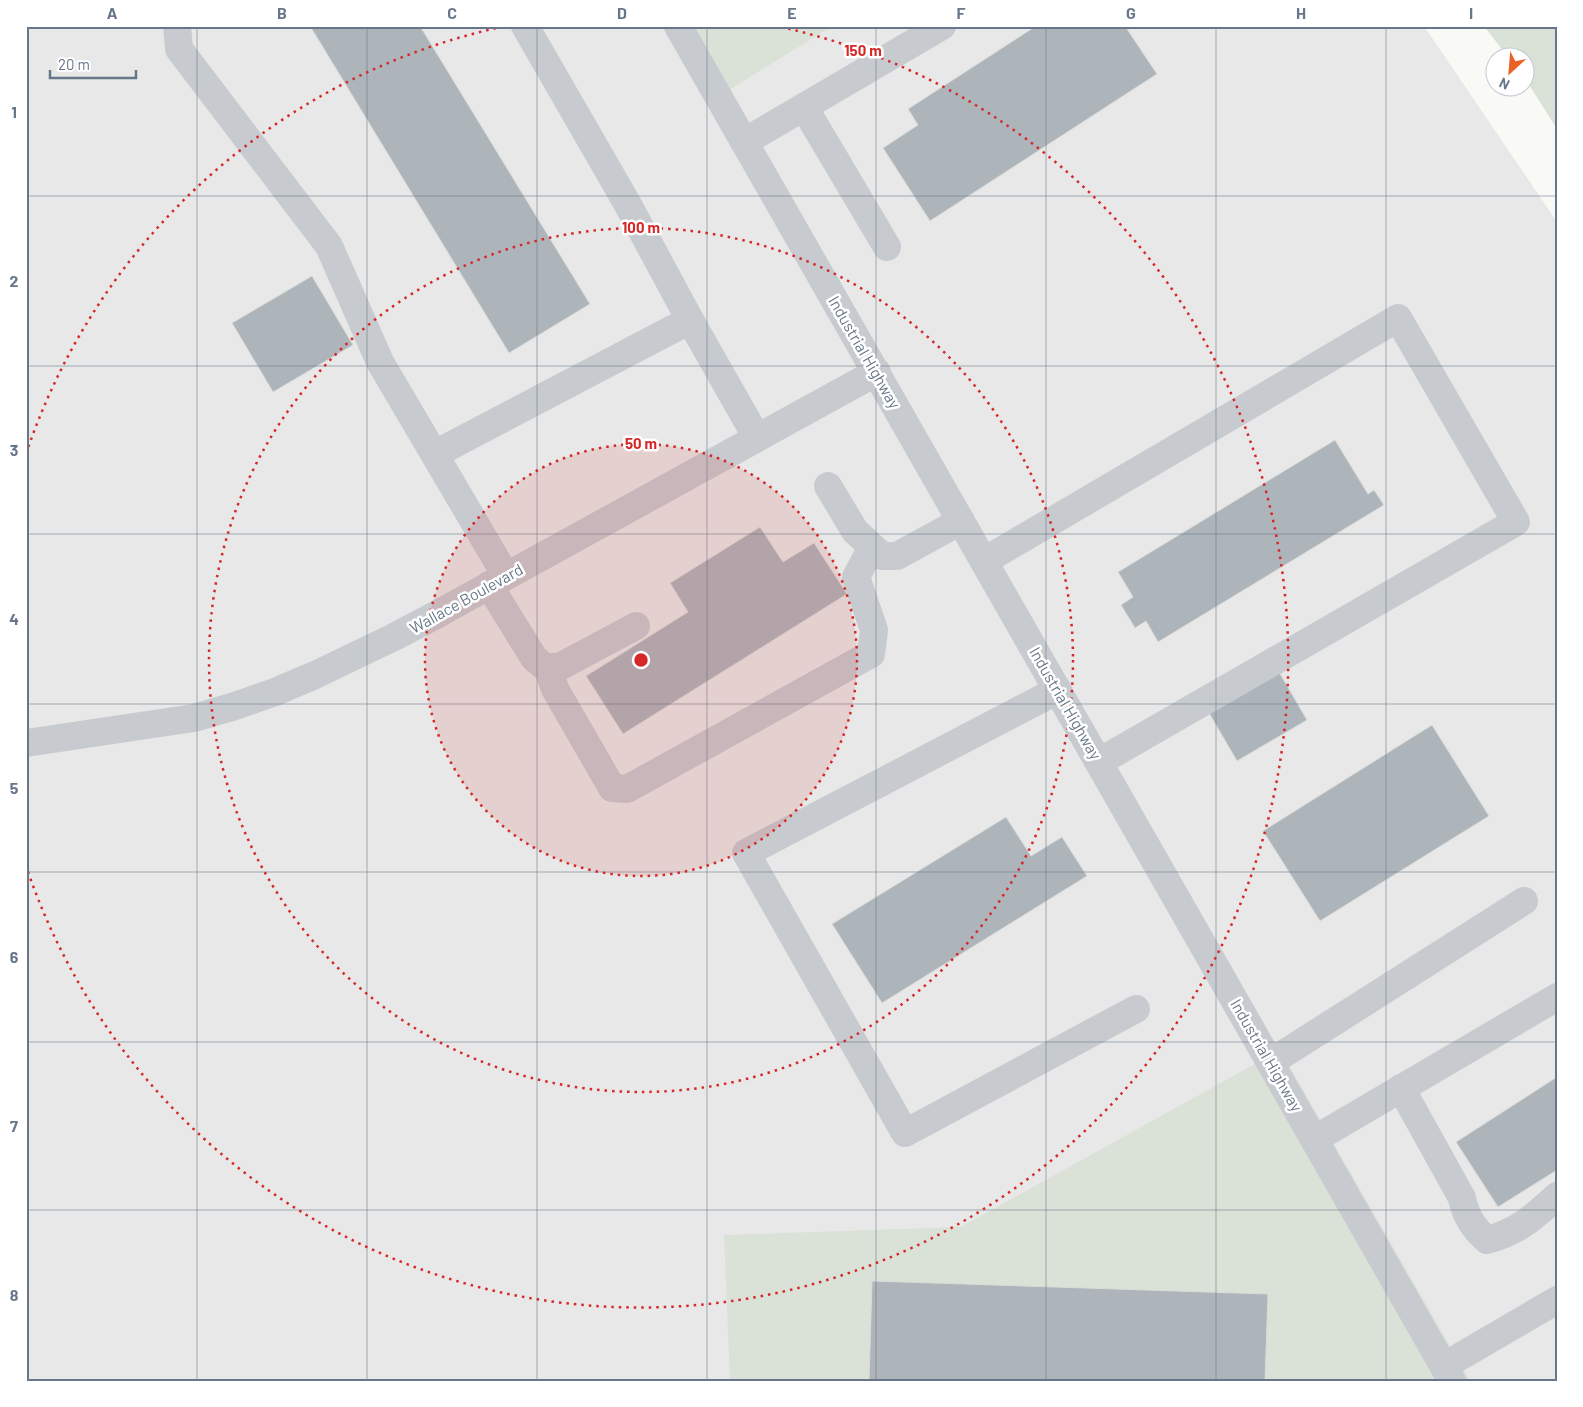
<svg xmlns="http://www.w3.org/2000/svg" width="1583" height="1407" font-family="Barlow,sans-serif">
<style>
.built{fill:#e7e8e7}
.green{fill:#dae1d7}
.building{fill:#adb5bb;stroke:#dbdbd8}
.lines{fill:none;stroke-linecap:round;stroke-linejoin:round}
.minor{stroke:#c7cace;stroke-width:28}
.grid{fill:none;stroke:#677789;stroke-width:1;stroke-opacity:0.55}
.ring{fill:none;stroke:#d62828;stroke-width:2.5;stroke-dasharray:2.5 5}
.labels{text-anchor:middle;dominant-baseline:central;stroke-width:5;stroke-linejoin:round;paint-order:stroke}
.street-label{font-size:16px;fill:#677789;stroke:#fff}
.centre{fill:#d62828;stroke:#fff;stroke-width:2.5}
.ring-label{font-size:15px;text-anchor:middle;font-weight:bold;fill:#d62828;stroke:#fff;stroke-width:5;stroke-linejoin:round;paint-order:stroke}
.neatline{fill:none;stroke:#677789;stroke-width:2}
.grid-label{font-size:16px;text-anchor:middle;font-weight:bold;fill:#677789}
</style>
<rect width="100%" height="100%" fill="#f9f9f6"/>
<polygon class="built" points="26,26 1424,26 1557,222 1557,1381 26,1381"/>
<g class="green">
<polygon points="689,26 832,26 726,92"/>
<polygon points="1484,26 1557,26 1557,129 1526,80 1526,58 1508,57"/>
<polygon points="1280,1050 1470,1381 730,1381 724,1235 961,1227"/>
</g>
<g class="building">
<polygon points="310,26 420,26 590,304 509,353"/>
<polygon points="1036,26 1125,26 1157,74 930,221 883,148 918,125 908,109"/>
<polygon points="312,276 353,345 273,392 232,323"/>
<polygon points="1335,440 1368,494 1374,490 1384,505 1158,642 1146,621 1135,628 1121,605 1133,597 1118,572"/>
<polygon points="760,527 783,562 814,543 847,594 623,734 586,676 688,612 670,583"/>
<polygon points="1279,672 1307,720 1237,761 1209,713"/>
<polygon points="1432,725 1489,816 1320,921 1263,831"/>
<polygon points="1006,817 1031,856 1062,837 1087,876 882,1003 832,924"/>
<polygon points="1557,1077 1557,1170 1498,1207 1456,1142"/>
<polygon points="872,1281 1268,1294 1265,1381 869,1381"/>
</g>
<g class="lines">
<g class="minor">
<polyline points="177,26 179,49 329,246 380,362 506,576"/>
<polyline points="525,26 627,203 690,320 757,438"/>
<polyline points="678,26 1452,1381"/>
<polyline points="804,107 887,247"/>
<polyline points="744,142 942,26"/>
<polyline points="435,454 690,320"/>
<polyline points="828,486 855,531 882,556 897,556 961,521"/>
<polyline points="984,561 1398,318 1516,522 1099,762"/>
<polyline points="489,585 534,658 546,668 561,666 636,626"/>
<polyline points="548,668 555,689 612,788 627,789 871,654 874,630 856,577 872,547"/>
<polyline points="1058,690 746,853 905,1133 1136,1009"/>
<polyline points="26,743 194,718 235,706 275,692 315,675 394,637 434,616 877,372"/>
<polyline points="1271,1062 1524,901"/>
<path d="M1401,1088L1462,1198C1465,1214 1474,1229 1487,1240C1518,1232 1534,1217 1557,1196"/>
<polyline points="1315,1139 1557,997"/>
<polyline points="1444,1366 1557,1300"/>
</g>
</g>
<path class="grid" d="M197,26V1381M367,26V1381M537,26V1381M707,26V1381M876,26V1381M1046,26V1381M1216,26V1381M1386,26V1381M26,196H1557M26,366H1557M26,534H1557M26,704H1557M26,872H1557M26,1042H1557M26,1210H1557"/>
<circle cx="641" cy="660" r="216" fill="#d62828" fill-opacity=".12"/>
<g class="ring">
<circle cx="641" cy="660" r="216"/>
<circle cx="641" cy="660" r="432"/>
<path d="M26 454A648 648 0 0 1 501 27M781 27A648 648 0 1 1 26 866"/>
</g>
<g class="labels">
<g class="street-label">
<text transform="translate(865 352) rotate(60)">Industrial Highway</text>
<text transform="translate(466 598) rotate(-29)">Wallace Boulevard</text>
<text transform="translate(1066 703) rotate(60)">Industrial Highway</text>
<text transform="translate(1267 1055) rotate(60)">Industrial Highway</text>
</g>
</g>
<circle cx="641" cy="660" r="8" class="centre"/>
<g class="ring-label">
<text x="863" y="56">150 m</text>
<text x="641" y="233">100 m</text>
<text x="641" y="449">50 m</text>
</g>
<rect width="1583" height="1407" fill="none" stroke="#ffffff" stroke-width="55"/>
<g transform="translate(1510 72) rotate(206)"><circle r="24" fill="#ffffff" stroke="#c2c9d0"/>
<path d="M0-4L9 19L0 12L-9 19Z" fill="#ea6125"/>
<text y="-8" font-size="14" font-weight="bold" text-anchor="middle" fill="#677789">N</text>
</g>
<path d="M50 70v8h86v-8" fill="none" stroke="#677789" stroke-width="2.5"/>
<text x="58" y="70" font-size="15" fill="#677789" stroke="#ffffff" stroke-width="4" paint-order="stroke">20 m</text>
<rect x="28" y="28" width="1528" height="1352" class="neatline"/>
<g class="grid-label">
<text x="112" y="19">A</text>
<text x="282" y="19">B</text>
<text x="452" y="19">C</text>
<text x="622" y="19">D</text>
<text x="792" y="19">E</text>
<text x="961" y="19">F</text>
<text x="1131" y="19">G</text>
<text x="1301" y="19">H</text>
<text x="1471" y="19">I</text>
<text x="14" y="118">1</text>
<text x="14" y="287">2</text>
<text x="14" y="456">3</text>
<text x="14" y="625">4</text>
<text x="14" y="794">5</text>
<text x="14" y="963">6</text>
<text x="14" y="1132">7</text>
<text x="14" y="1301">8</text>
</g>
</svg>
